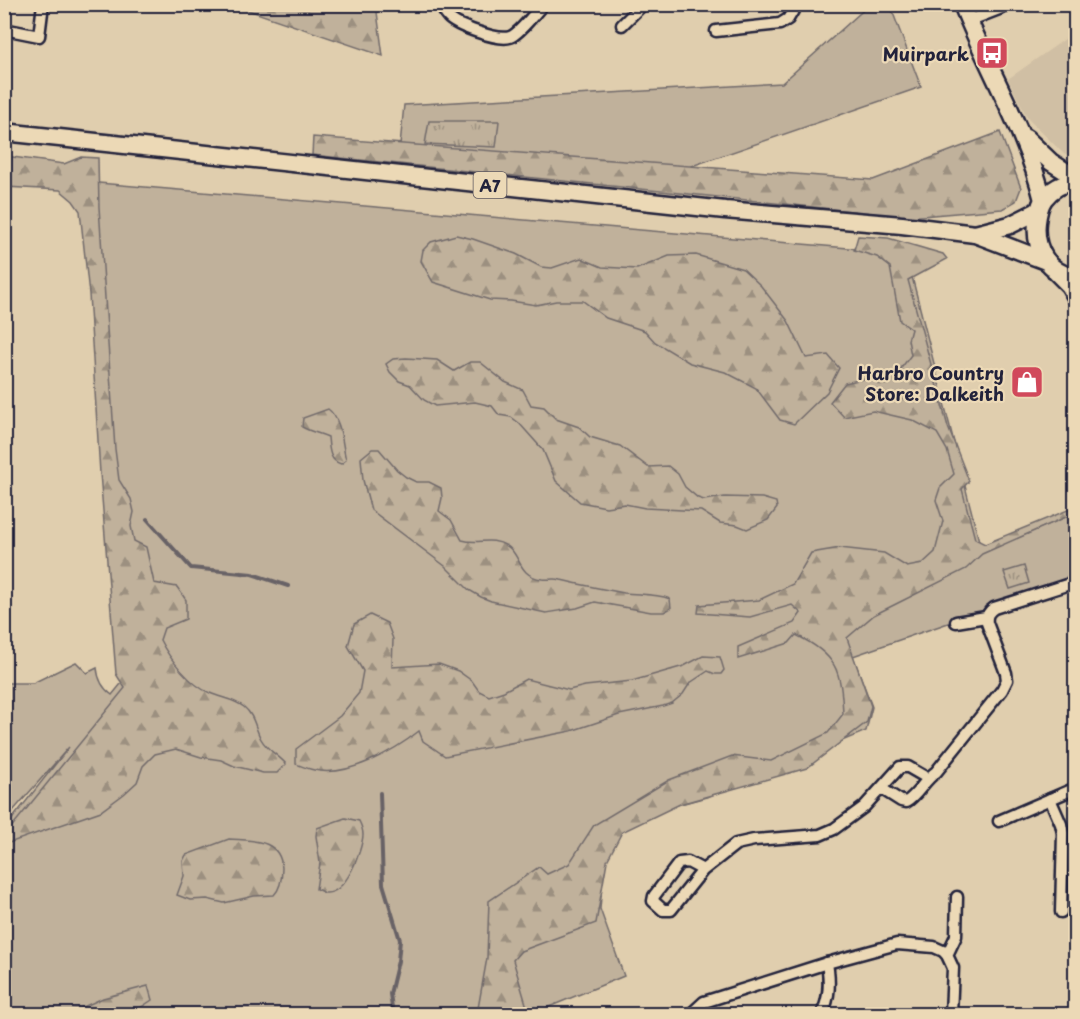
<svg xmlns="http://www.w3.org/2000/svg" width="1080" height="1019" font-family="'Playpen Sans',sans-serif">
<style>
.built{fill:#d0bfa4}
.green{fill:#c0b19b;stroke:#716a6b;stroke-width:1.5}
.forest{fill:url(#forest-firs);stroke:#716a6b;stroke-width:1.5}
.park{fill:url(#park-tufts);stroke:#716a6b;stroke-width:1.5}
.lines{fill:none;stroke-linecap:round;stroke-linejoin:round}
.stream{stroke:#686266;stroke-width:4}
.street-casing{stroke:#22223b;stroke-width:15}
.primary-casing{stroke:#22223b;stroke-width:21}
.street{stroke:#ecd9b6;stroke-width:10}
.primary{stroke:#ecd9b6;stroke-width:16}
.labels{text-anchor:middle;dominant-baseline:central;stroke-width:4.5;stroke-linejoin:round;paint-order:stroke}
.shield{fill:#ecd9b6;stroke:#5f5960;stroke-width:1.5}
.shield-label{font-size:16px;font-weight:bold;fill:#22223b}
.poi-label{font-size:18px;font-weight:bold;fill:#22223b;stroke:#ecd9b6;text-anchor:end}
</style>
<defs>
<pattern id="forest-firs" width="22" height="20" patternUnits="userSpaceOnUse" patternTransform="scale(1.5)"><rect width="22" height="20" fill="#c0b19b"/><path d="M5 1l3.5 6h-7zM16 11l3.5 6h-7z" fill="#9c9080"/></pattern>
<pattern id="park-tufts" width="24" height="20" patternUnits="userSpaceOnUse" patternTransform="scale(1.5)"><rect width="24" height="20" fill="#c0b19b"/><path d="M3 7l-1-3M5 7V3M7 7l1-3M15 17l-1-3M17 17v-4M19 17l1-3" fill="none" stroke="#9c9080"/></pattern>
</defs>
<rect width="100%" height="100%" fill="#e0ceae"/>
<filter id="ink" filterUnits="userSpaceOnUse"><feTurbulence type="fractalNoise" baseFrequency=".0167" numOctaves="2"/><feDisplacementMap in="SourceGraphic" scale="12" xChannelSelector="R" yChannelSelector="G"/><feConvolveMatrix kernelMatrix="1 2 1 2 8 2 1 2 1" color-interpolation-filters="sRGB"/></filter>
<g filter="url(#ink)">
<polygon class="built" points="1075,32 1075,154 1064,154 1028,119 1008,79"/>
<g class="green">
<polygon points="869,5 890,5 921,87 686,168 400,145 404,105 782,83"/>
<path d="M87,182L906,253L982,553L1075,513V579L853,656L872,707L866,731L710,796L607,824L600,909L624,976L532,1014H5V828L69,747L5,820V683H33L76,662L87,673L97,668C98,679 102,688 112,695L125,679Z"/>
</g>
<g class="forest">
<polygon points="233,5 376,5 383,56"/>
<polygon points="1000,132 1021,188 1016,201 1002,209 910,217 312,155 313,137 873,180"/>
<path d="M5,156L64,164L81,157L98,158L99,207L115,449L119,480L131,499L134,512L131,526L134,541L146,547L154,583L177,587L186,600V619L164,628L160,640C169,658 191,686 210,693C221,698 234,699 244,707C254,715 255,728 261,739C267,750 278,755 286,764L277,773H263L234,766L221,760L201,757L176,749L155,754L143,766L137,782L124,794L101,811L6,844L5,843V835L125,688L116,674L100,473L89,294L80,211L73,201L60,190L5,187Z"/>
<polygon points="456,235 473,239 516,254 541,267 552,268 581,258 602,267 637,269 669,256 696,255 743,269 761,286 788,321 806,358 828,355 839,368 827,392 794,424 780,420 756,388 725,372 690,363 655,342 645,331 606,318 583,301 556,301 536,305 511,301 490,300 433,282 421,261 423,250 431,242"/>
<path d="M858,236L888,238L943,254L947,259L908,280L948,427L969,481L962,489L975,539L985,544L1075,507V513L982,554L966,569L874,615L847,638L871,706L867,722L807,768L680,804L622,832L607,861L596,923L521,951L513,960L529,1014H477L487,958L489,901L539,867L547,874L569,864L594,825L669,780L732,756L771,761L828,733L843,714C841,670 837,655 796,635L789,643L738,659V647L794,623L801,613L792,605L750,617L698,613L699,605L759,600L793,584L811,553L840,548L884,553L907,567L922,564L935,552L943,521L936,500L940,488L954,474L947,450L937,433L912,420L873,411L844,417L830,402L845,383L899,371L911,355L908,340L911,329L900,321L890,267L877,257L854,250Z"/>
<polygon points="406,358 437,360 454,371 470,362 480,362 505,382 523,390 531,405 544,407 556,419 579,427 590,437 620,446 648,467 668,466 678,474 685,487 698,498 704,500 725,497 762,498 776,502 777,508 768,520 747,529 737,525 720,523 701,511 645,508 625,504 606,507 580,502 556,481 543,450 519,423 511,417 499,415 492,406 475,402 435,406 424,400 410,385 399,381 390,372 386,364 393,359"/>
<path d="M328,409C342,419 342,445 346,460L341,464C329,461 329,448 328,437C319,433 311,432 302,427L303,418Z"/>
<path d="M372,449H379L397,470L406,477L416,482H429L441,488L442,498L439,511L451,520L462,540C479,545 490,536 507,546C521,554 517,576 542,579C548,580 555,578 561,580C582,585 603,589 624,593C640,595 654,593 670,599L671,608L664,612H651L595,602L577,608L546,613L491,601L481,597L469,590L445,566L371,510L363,480L361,458Z"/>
<path d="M370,615L387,623L393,639L392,667L439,664L458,671L472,681L479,691L489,696L504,691L526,679L569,690L585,686L632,681L684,666L703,656L720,657L724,670L721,674H715L708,671L690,683L683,694L672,703L663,706L619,715L571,731L445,756L423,741L419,731C394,751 347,778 314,770C308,769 301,766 296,764V749L340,716L359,693L363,671L348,646L354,624Z"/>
<path d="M345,818L359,821C361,825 363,830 363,835C362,851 346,895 325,893C322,892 319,890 316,889L320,863L316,836L317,828Z"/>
<path d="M229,839C252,841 280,838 282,868C282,877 281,888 274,895L254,896L224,903L207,899L190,900L177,895L184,876L183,861L186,855Z"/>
<polygon points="148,986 152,1000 131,1014 58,1014 79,1009 103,998"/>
</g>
<g class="park">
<polygon points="429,121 499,121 496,147 425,144"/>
<polygon points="1024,566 1029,583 1010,589 1004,572"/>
</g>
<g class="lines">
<g class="stream">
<polyline points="147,519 191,568 252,574 288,586"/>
<polyline points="380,793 383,884 400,940 398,961 390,994 393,1014"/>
</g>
<defs>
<g id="street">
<path d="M443,4C443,9 445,14 448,17C456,26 498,41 510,37C519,34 536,12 543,4"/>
<polyline points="968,21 1012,4"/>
<polyline points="622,25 643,4"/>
<polyline points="4,29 39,36 43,4"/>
<polyline points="716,31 780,24 788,19 797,4"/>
<polyline points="956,622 986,617"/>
<path d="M882,789L901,801L906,802C918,795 924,780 936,772L1002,690L1007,680L1006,673L987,623C986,616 988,612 994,608L1076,582"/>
<polyline points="1050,799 1061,824 1063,833 1061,912"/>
<polyline points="999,821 1076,788"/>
<polyline points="703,870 688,862 679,863 654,896 653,901 663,910 671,910 703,870 736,844 754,840 820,835 834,829 864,807 900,767 908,767 927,778"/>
<polyline points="947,955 956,936 957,897"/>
<polyline points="691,1014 704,1002 827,963 897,944 934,947 943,951 947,955 953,968 951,1014"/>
<path d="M822,1014C830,997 830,981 827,963"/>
</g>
<g id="primary">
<path d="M962,4C988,70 1026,131 1043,200"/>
<polyline points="4,132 725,210 902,225 975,234 1046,261"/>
<polyline points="1026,138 1051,162 1076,178"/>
<path d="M1076,179C1063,184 1052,188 1044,199C1039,206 1038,214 1037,222C1034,249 1048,273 1076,278"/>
<polyline points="975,234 1010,225 1038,211"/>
<polyline points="1056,272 1069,285 1076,297"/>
</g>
</defs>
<use href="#street" class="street-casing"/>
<use href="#primary" class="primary-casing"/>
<use href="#street" class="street"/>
<use href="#primary" class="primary"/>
</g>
</g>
<defs>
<symbol id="bus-square" viewBox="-11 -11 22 22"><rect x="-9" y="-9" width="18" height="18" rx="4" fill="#d1495b" stroke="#ecd9b6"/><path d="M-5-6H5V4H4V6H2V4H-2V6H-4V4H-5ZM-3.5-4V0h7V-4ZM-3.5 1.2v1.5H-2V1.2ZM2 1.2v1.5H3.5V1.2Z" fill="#fff"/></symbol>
<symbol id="shop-square" viewBox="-11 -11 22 22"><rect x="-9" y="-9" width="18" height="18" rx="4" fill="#d1495b" stroke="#ecd9b6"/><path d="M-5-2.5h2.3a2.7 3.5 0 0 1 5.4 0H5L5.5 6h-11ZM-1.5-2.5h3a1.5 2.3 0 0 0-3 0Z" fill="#fff"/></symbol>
</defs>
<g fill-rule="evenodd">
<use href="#bus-square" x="973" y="34" width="38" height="38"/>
<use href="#shop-square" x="1008" y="363" width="38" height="38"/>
</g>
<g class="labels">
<rect class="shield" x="473.5" y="172" width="33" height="26" rx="4.5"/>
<g class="shield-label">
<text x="490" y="185">A7</text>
</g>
<g class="poi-label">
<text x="969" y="53">Muirpark</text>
<text x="1004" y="372">Harbro Country<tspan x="1004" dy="21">Store: Dalkeith</tspan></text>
</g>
</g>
<rect width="1080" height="1019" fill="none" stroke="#ecd9b6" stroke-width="24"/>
<rect x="12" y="12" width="1056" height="995" fill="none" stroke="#22223b" stroke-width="2" filter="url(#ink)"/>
</svg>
